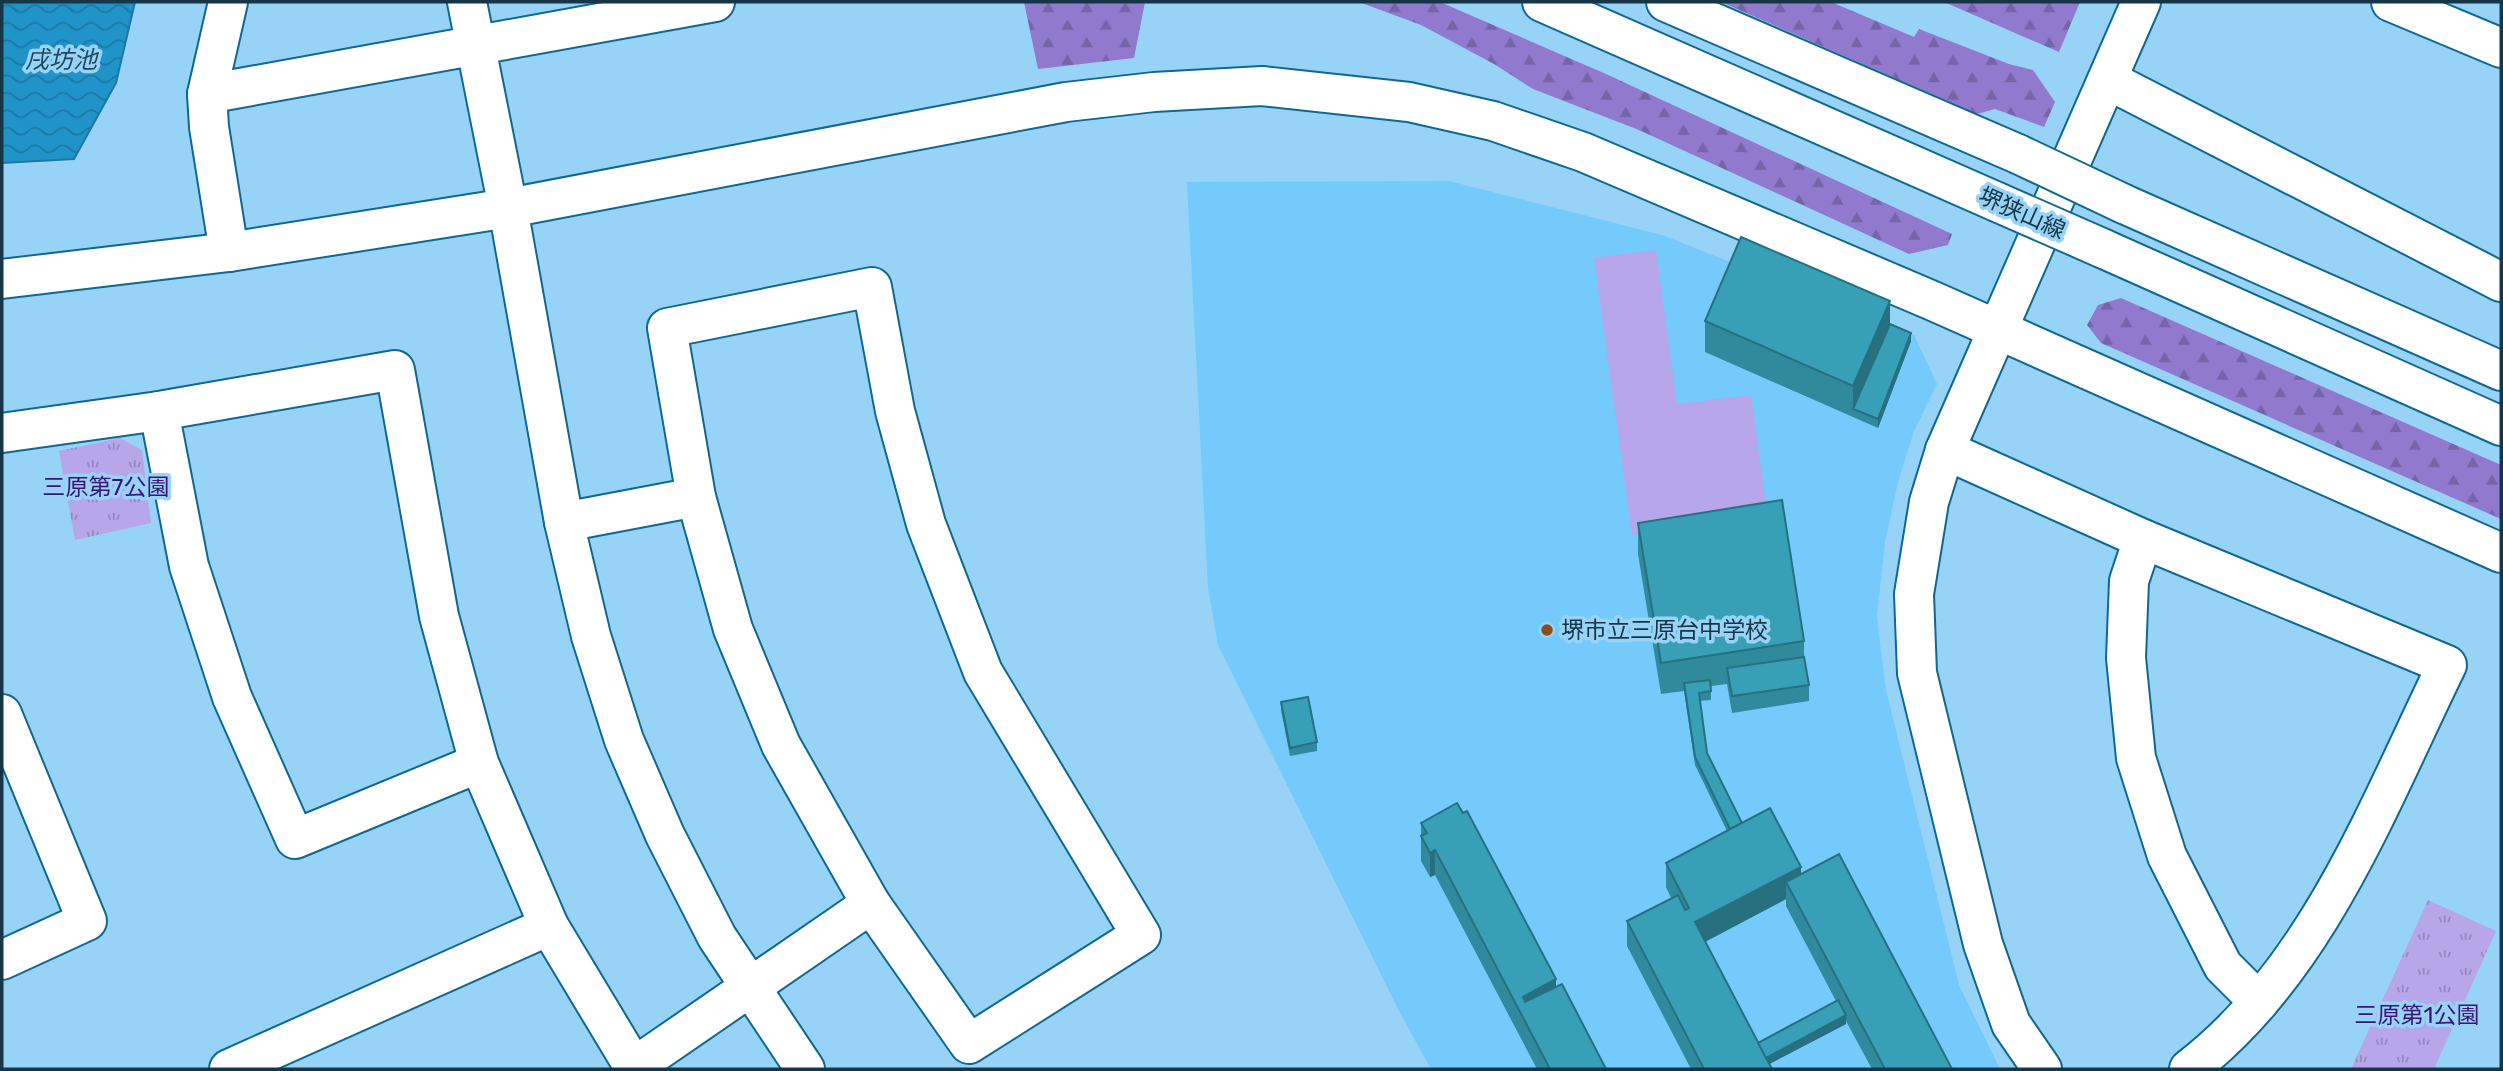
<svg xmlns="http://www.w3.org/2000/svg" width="2503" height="1071" font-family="Rubik,'Noto Sans JP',sans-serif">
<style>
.built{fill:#73cafb}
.forest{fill:url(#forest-firs)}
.park{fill:url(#park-tufts)}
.pitch{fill:#b7a6e9}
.water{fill:url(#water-waves);stroke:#1d77a2;stroke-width:2}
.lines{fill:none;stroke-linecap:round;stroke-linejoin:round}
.minor-casing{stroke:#0f6890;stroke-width:42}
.major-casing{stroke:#0f6890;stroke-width:42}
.minor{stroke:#fff;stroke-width:38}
.major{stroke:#fff;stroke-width:38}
.major-bridge-casing{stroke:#0f6890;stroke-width:42;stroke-linecap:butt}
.major-bridge{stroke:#fff;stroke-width:38}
.wall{fill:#2f8a9d;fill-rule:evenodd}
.shaded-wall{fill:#267080}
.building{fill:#37a0b7;stroke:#267080;stroke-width:2}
.poi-dot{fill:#8d4d17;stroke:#97d3f7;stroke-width:2.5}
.labels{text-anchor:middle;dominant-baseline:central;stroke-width:7;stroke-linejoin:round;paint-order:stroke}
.street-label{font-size:23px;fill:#163648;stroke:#97d3f7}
.park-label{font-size:23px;fill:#3d1277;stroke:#97d3f7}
.poi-label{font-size:23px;fill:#163648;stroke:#97d3f7;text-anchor:start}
.water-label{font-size:24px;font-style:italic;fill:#1d4960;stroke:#97d3f7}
</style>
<defs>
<pattern id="forest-firs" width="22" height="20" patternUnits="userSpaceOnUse" patternTransform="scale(1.75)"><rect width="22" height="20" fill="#9179cd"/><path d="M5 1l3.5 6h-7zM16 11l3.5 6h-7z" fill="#7564a8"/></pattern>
<pattern id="park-tufts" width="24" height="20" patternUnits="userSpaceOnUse" patternTransform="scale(1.75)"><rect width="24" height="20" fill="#b7a6e9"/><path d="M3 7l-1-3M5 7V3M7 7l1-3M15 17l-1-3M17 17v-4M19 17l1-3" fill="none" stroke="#9488bf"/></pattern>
<pattern id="water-waves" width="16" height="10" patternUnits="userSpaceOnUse" patternTransform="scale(1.75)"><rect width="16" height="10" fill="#2093c9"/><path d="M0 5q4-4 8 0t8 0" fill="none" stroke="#1b79a5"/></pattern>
</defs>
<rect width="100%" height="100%" fill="#97d3f7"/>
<polygon class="built" points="1449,181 1662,235 1914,335 1937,384 1914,431 1898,482 1885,542 1877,615 1880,644 1886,690 1959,985 2000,1069 1431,1069 1399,1011 1218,645 1208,588 1187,182"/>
<g class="forest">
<polygon points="1024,2 1145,2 1134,58 1038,69"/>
<polygon points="1359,2 1440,2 1606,74 1952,234 1948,245 1909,254 1639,130 1533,89 1494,64 1421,25"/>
<polygon points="1721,2 1831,2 1914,37 1919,29 2009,64 2033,70 2055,102 2044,127 1995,109 1977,114"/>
<polygon points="1944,2 2080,2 2059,52"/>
<polygon points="2121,298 2501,465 2501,519 2101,343 2087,325 2098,305"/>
</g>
<g class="park">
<polygon points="120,438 142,450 151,523 75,540 59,451"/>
<polygon points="2428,900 2496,931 2434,1069 2351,1069"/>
</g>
<polygon class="pitch" points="1656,250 1677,404 1751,395 1768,518 1632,535 1594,258"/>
<polygon class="water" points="2,2 135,2 116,83 74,159 2,163"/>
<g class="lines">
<defs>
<g id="minor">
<polyline points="228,2 207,94 209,127 229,252"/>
<polyline points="467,2 508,208 564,522 591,636 624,740 665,835 717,937 805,1069"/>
<polyline points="2391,2 2501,48"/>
<polyline points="2108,80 2501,282"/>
<polyline points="207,94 715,2"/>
<polyline points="2,279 229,252 508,208 1066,102 1154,92 1262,86 1409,102 1493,121 1583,152 1933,301 2501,553"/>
<polygon points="872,287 895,411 926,524 983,672 1141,935 969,1044 871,904 781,745 733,629 696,497 667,328"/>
<polyline points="159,411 189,566 232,697 295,839 479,763"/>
<polyline points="2,433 159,411 395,370 439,616 479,763 549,926 635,1069"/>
<path d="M1945,450L2143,539L2447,665C2378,806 2317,971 2189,1069"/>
<polyline points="564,522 696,497"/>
<polyline points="2143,539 2129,581 2126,658 2136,758 2167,856 2223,966 2259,1002"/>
<polyline points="2,714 87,921 2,960"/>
<polyline points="229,1069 549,926"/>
<polyline points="631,1069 871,904"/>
<polyline points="2042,1069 2011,1024 1983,944 1917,673 1914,594 1929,502 1945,450 2141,2"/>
</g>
<g id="major">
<polyline points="1542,2 1997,202"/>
<polyline points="1666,2 2018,154"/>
<polyline points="2124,204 2501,371"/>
<polyline points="2104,249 2501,426"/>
</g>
</defs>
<use href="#minor" class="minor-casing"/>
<use href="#major" class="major-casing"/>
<use href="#minor" class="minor"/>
<use href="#major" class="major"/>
<defs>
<g id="major-bridge">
<polyline points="2018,154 2124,204"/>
<polyline points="1997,202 2104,249"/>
</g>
</defs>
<use href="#major-bridge" class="major-bridge-casing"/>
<use href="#major-bridge" class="major-bridge"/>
</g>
<g class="wall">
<polygon points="1705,321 1890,324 1911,341 1878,428 1705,352"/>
<path d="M1638,523L1804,641V657L1809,685V701L1732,713L1727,684L1711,686V700L1700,701L1707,753L1742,823L1801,874L1952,1069H1872L1846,1021V1024L1769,1064L1772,1069H1691L1627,946V921L1671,898L1666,887V863L1727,831L1695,765L1684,691L1661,694L1638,554ZM1786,899V906L1836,1001L1758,1043L1705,942Z"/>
<polygon points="1281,702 1317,742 1317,751 1290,756 1281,710"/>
<polygon points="1421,823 1556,987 1606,1069 1537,1069 1435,875 1430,877 1421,861"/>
</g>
<g class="shaded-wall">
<polygon points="1890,301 1890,332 1853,409 1853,386"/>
<polygon points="1911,333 1911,341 1878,428 1878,419"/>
<polygon points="1435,850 1435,875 1430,877 1430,853"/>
<polygon points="1801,867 1801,891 1786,882 1786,899 1695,947 1695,922"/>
<polygon points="1556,979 1556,1004 1524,1020 1523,997"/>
<polygon points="1846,1015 1846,1024 1760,1069 1760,1061"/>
</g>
<g class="building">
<polygon points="1741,237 1890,301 1853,386 1705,321"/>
<polygon points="1890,324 1911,333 1878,419 1853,409"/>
<polygon points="1782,500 1804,641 1661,663 1638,523"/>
<polygon points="1804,657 1809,685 1732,696 1727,668"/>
<polygon points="1710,680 1711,691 1699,693 1707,753 1742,823 1730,829 1695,757 1684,683"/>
<polygon points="1308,697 1317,742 1290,748 1281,702"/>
<polygon points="1457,803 1463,813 1467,811 1556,979 1523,997 1525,1002 1562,984 1606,1069 1550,1069 1435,850 1430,853 1421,836 1427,833 1421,823"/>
<polygon points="1770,808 1801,867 1695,922 1772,1069 1704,1069 1627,921 1678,895 1685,910 1689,908 1666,863"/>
<polygon points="1839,854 1952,1069 1885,1069 1786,882"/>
<polygon points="1838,1000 1846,1015 1766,1058 1758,1043"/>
</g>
<circle class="poi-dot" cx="1547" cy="630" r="7"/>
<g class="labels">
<g class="street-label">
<text transform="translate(2022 213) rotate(24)">堺狭山線</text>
</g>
<g class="park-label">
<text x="106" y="487">三原第7公園</text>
<text x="2417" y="1015">三原第1公園</text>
</g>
<g class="poi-label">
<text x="1561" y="630">堺市立三原台中学校</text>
</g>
<g class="water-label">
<text x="61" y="60">戌坊池</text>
</g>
</g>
<rect width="2503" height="1071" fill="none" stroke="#163648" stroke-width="7"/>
</svg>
